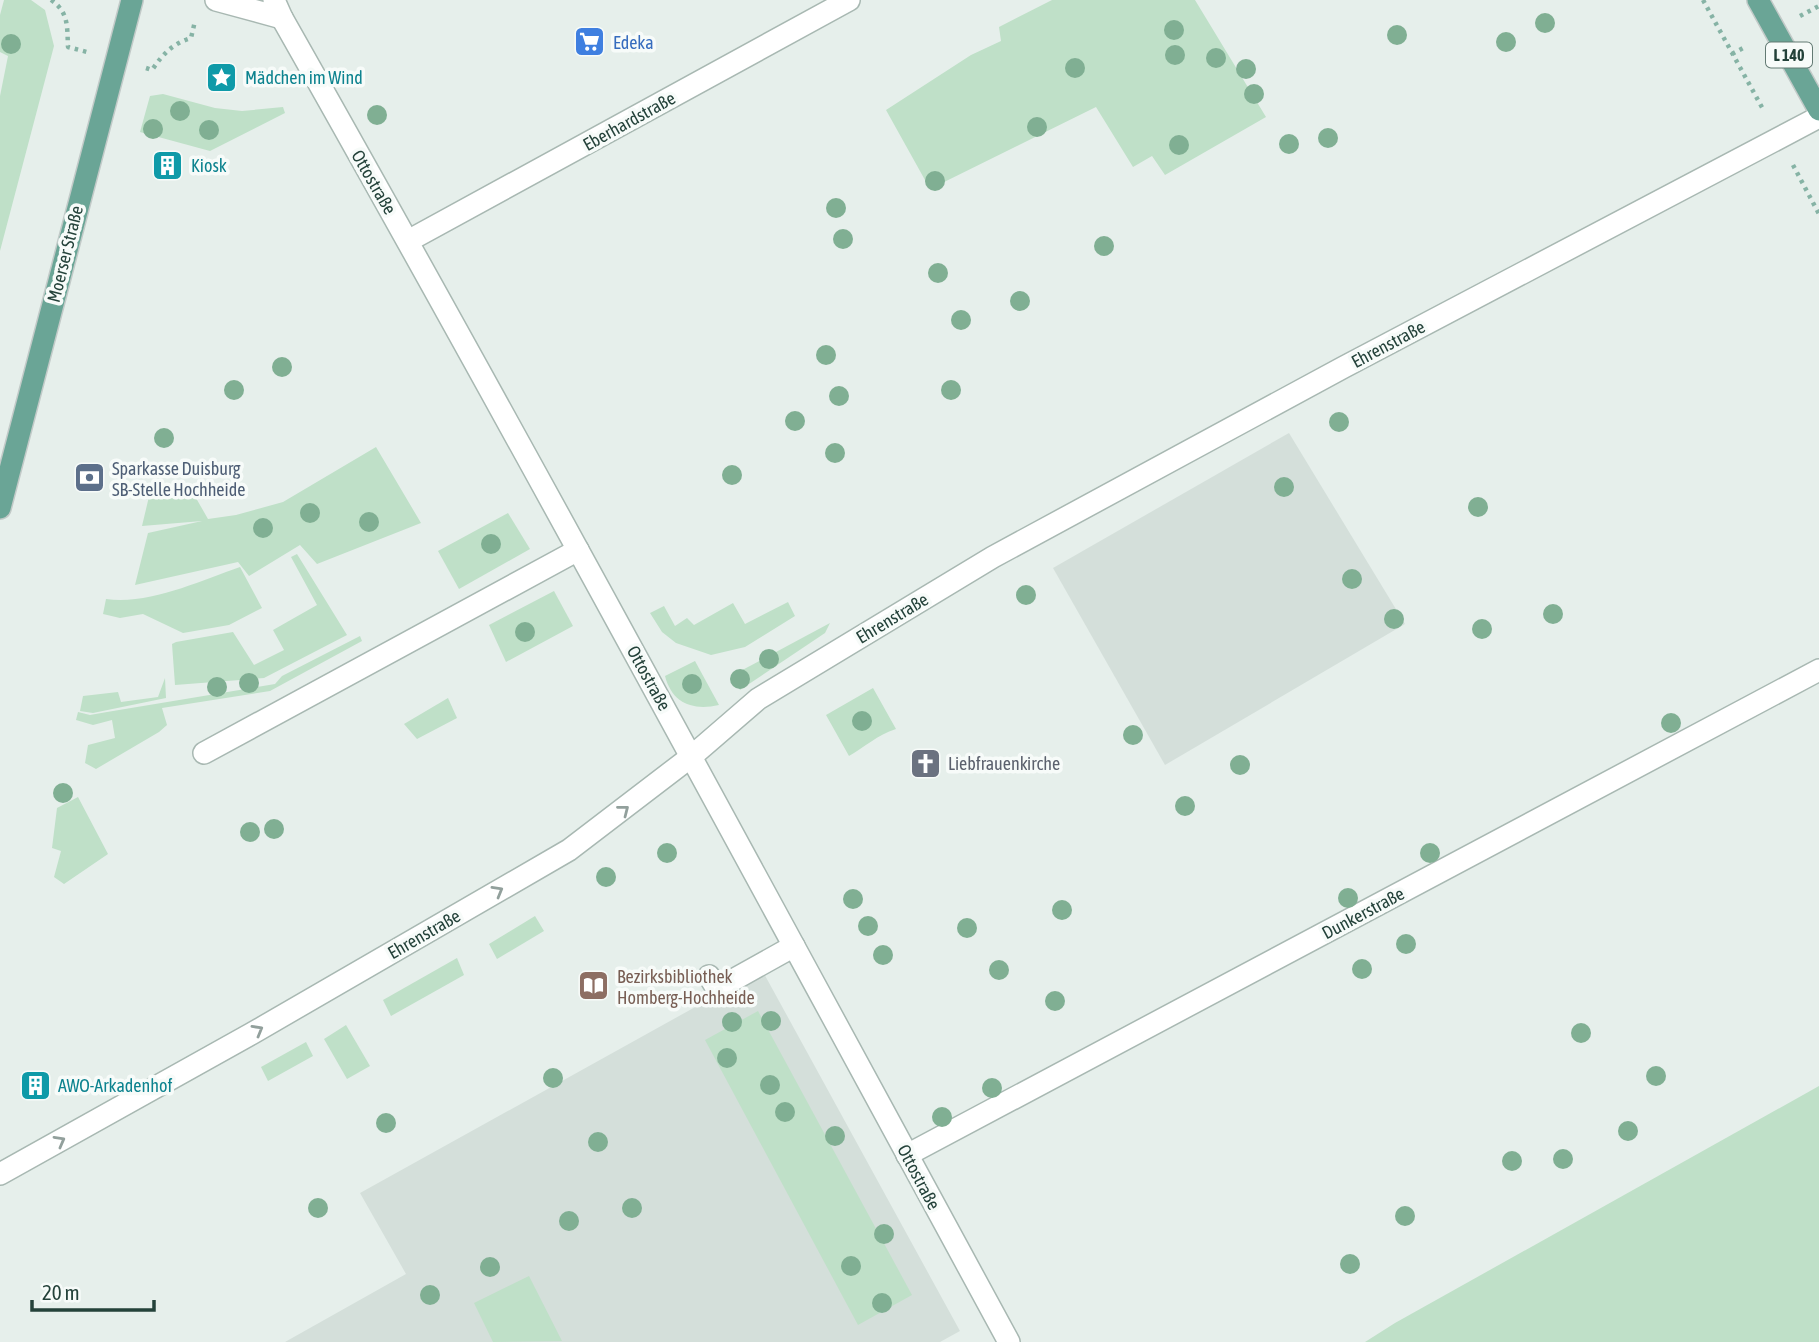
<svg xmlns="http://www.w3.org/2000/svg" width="1819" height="1342" font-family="'Asap Condensed',sans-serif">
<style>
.built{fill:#d4dfda}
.green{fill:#bfe0c8}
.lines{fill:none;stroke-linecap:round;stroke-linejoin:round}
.minor-casing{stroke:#a8b8b2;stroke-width:24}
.major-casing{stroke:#c2cac8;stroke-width:24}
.path{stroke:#86b3a5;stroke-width:4.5;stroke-dasharray:3.5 5;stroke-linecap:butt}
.minor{stroke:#fff;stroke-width:21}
.major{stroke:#6aa596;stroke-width:21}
.tree{fill:#80af93}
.oneway{stroke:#92a09c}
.labels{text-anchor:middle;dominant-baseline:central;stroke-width:7;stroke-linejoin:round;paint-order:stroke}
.shield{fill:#f7fbf9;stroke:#637a73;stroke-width:2}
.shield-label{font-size:16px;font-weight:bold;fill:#24423a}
.shop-label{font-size:18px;fill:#366cbe;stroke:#f7fbf9;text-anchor:start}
.culture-label{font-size:18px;fill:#0d838f;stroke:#f7fbf9;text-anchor:start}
.street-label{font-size:18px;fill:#24423a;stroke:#f7fbf9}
.service-label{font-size:18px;fill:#4e5e75;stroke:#f7fbf9;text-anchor:start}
.worship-label{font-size:18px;fill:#5b616d;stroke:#f7fbf9;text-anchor:start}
.education-label{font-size:18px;fill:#785e54;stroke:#f7fbf9;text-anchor:start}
</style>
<rect width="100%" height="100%" fill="#e6efeb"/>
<g class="built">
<polygon points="1289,433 1405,624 1165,765 1053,568"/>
<polygon points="762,970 960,1331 940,1342 285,1342 406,1274 360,1193"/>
</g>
<g class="green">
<polygon points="4,0 31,0 45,10 54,46 0,251 0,96 8,56 0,52 0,15"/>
<polygon points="1052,0 1195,0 1266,117 1165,175 1152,156 1133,167 1096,107 930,189 886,110 971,55 1001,41 999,27"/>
<polygon points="163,94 215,108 242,111 283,107 285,113 210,151 140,132 150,96"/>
<polygon points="376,447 421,523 317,564 300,545 249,576 238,562 135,585 148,533 202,521 142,526 152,484 177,490 188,484 208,519 236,515 283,502"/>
<polygon points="508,513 530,549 459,589 438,551"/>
<polygon points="297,554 347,635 264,678 175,685 172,644 176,642 233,632 254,665 284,650 273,630 317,605 291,557"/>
<path d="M240,567L262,608L229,625L183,633L143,614L120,618L103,614L106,599C150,605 199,581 240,567Z"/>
<polygon points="554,591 573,626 506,662 489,625"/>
<polygon points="788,602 795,616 745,647 711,655 676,643 662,632 650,613 664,606 675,626 687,618 694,625 733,603 745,624"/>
<polygon points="830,623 825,633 740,690 733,675"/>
<polygon points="360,636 362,641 270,691 162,708 167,725 159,732 96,769 85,763 88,745 115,738 112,720 93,725 76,720 78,712 90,715 107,712 275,684 282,676"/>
<path d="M695,661L719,705C692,711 672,703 665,676Z"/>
<polygon points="165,678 166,698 93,713 80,711 83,696 118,692 121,702 158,697"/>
<path d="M873,688L896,729C877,735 865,747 849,756L826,715Z"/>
<polygon points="448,698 457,718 417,739 404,724"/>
<polygon points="78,797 108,854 64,884 54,877 61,851 52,848 57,808"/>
<polygon points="535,916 544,931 497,959 489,944"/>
<polygon points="457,958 464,975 391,1016 383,1000"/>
<polygon points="758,1011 912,1295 858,1325 705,1040"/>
<polygon points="346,1025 370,1066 347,1079 324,1039"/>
<polygon points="306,1042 313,1056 268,1081 261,1067"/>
<polygon points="1819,1086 1819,1342 1365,1342 1395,1323"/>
<polygon points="529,1276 562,1341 493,1342 474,1303"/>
</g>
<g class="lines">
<defs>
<g id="minor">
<polyline points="216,0 282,18"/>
<path d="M274,0L282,18C530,456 768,899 1009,1342"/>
<polyline points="408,241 849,0"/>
<polyline points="204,753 578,550"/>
<polyline points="709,976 717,989 794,946"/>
<polyline points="907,1155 1819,670"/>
<polyline points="0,1174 251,1034 569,850 692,756 758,699 993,557 1344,367 1819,117"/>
</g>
<g id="major">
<polyline points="1758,0 1819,110"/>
<polyline points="0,508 132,0"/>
</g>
</defs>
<use href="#minor" class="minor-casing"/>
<use href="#major" class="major-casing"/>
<g class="path">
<path d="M51,0C69,12 67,27 68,47L87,52"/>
<polyline points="1703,0 1764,111"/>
<polyline points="1800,16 1819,6"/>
<polyline points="1732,54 1747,46"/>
<path d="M146,68L152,70C163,54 172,44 191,38L195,21"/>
<polyline points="1793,165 1819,214"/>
</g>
<use href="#minor" class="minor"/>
<use href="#major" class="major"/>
</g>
<g class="tree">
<circle cx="1545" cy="23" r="10"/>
<circle cx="1174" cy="30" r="10"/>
<circle cx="1397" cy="35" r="10"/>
<circle cx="1506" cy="42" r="10"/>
<circle cx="11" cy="44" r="10"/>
<circle cx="1175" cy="55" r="10"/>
<circle cx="1216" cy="58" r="10"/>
<circle cx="1075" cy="68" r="10"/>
<circle cx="1246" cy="69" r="10"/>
<circle cx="1254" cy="94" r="10"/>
<circle cx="180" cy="111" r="10"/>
<circle cx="377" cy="115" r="10"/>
<circle cx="1037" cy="127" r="10"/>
<circle cx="153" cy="129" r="10"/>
<circle cx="209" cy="130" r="10"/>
<circle cx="1328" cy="138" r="10"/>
<circle cx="1289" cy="144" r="10"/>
<circle cx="1179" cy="145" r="10"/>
<circle cx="935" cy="181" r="10"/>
<circle cx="836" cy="208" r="10"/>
<circle cx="843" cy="239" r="10"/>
<circle cx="1104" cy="246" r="10"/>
<circle cx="938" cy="273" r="10"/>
<circle cx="1020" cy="301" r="10"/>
<circle cx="961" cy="320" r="10"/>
<circle cx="826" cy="355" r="10"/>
<circle cx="282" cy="367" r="10"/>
<circle cx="234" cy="390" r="10"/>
<circle cx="951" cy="390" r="10"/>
<circle cx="839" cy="396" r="10"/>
<circle cx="795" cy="421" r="10"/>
<circle cx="1339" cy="422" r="10"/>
<circle cx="164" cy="438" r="10"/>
<circle cx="835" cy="453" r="10"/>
<circle cx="732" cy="475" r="10"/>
<circle cx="1284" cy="487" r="10"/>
<circle cx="1478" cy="507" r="10"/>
<circle cx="310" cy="513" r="10"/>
<circle cx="369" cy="522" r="10"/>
<circle cx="263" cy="528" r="10"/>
<circle cx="491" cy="544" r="10"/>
<circle cx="1352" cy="579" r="10"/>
<circle cx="1026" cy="595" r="10"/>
<circle cx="1553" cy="614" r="10"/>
<circle cx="1394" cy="619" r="10"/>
<circle cx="1482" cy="629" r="10"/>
<circle cx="525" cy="632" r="10"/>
<circle cx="769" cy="659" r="10"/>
<circle cx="740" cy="679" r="10"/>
<circle cx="249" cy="683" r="10"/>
<circle cx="692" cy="684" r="10"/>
<circle cx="217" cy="687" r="10"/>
<circle cx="862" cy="721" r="10"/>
<circle cx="1671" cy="723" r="10"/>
<circle cx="1133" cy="735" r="10"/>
<circle cx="1240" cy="765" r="10"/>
<circle cx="63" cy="793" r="10"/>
<circle cx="1185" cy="806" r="10"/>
<circle cx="274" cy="829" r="10"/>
<circle cx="250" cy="832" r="10"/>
<circle cx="667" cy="853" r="10"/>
<circle cx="1430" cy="853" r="10"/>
<circle cx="606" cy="877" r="10"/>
<circle cx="1348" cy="898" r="10"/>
<circle cx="853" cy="899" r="10"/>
<circle cx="1062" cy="910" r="10"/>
<circle cx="868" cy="926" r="10"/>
<circle cx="967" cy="928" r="10"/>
<circle cx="1406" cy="944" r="10"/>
<circle cx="883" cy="955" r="10"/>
<circle cx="1362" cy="969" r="10"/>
<circle cx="999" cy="970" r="10"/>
<circle cx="1055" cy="1001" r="10"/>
<circle cx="771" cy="1021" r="10"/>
<circle cx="732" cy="1022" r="10"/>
<circle cx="1581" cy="1033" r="10"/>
<circle cx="727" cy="1058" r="10"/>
<circle cx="1656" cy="1076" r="10"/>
<circle cx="553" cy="1078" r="10"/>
<circle cx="770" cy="1085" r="10"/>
<circle cx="992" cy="1088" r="10"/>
<circle cx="785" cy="1112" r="10"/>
<circle cx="942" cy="1117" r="10"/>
<circle cx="386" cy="1123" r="10"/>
<circle cx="1628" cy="1131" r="10"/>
<circle cx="835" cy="1136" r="10"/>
<circle cx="598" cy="1142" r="10"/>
<circle cx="1563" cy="1159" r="10"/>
<circle cx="1512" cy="1161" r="10"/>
<circle cx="318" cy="1208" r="10"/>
<circle cx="632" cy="1208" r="10"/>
<circle cx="1405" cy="1216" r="10"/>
<circle cx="569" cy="1221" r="10"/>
<circle cx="884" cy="1234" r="10"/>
<circle cx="1350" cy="1264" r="10"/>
<circle cx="851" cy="1266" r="10"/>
<circle cx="490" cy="1267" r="10"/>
<circle cx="430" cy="1295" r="10"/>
<circle cx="882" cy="1303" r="10"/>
</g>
<defs><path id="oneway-chevron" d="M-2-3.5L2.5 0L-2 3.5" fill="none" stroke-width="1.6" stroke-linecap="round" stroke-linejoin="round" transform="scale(1.75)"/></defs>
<g class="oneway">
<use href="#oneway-chevron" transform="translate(624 810) rotate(-38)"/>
<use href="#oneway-chevron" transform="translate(498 891) rotate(-30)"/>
<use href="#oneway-chevron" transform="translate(258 1030) rotate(-30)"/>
<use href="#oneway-chevron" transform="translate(60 1141) rotate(-29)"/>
</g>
<defs>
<symbol id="supermarket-square" viewBox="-11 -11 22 22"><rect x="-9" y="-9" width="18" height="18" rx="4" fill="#3f7fe0" stroke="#f7fbf9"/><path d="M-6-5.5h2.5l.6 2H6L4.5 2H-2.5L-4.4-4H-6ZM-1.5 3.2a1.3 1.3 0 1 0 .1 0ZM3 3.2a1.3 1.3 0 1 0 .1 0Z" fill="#fff"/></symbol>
<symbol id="sight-square" viewBox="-11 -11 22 22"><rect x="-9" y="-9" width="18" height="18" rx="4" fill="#0f9aa8" stroke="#f7fbf9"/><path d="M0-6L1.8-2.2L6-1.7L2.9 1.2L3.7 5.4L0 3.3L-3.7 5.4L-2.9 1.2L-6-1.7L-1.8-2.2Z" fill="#fff"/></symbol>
<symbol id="building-square" viewBox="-11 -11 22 22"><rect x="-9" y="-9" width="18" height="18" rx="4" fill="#0f9aa8" stroke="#f7fbf9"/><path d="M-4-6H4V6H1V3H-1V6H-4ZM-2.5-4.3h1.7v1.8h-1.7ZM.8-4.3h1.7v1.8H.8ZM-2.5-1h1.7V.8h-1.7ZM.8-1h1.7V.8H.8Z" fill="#fff"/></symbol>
<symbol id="bank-square" viewBox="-11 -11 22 22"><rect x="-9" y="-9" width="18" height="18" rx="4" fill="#5c6f8a" stroke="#f7fbf9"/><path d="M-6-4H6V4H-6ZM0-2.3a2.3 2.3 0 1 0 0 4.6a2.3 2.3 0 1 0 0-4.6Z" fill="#fff"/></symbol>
<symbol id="church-square" viewBox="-11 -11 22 22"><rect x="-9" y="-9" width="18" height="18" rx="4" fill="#6b7280" stroke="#f7fbf9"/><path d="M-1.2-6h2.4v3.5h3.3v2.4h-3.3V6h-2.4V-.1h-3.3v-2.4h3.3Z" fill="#fff"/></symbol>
<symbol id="library-square" viewBox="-11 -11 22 22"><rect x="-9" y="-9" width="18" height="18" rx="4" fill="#8d6e63" stroke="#f7fbf9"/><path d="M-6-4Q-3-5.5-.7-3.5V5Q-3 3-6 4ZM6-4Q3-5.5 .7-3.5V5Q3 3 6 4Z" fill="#fff"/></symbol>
</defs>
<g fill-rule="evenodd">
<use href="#supermarket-square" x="572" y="24" width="35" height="35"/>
<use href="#sight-square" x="204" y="60" width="35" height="35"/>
<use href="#building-square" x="150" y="148" width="35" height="35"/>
<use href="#bank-square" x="72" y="460" width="35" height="35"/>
<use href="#church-square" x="908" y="746" width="35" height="35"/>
<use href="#library-square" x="576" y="968" width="35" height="35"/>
<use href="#building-square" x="18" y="1068" width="35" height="35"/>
</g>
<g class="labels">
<rect class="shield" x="1766" y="42.5" width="46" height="25" rx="5"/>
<g class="shield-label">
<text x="1789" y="55">L 140</text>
</g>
<g class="shop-label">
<text x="613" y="42">Edeka</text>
</g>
<g class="culture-label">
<text x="245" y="77">Mädchen im Wind</text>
<text x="191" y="165">Kiosk</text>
<text x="58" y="1085">AWO-Arkadenhof</text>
</g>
<g class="street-label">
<text transform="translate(629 121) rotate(-29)">Eberhardstraße</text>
<text transform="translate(374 182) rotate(60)">Ottostraße</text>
<text transform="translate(65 254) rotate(-76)">Moerser Straße</text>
<text transform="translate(1388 344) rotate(-28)">Ehrenstraße</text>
<text transform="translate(892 618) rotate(-31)">Ehrenstraße</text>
<text transform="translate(649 678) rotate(61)">Ottostraße</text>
<text transform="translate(1363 913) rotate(-28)">Dunkerstraße</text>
<text transform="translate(424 934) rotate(-30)">Ehrenstraße</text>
<text transform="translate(919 1177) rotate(62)">Ottostraße</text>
</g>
<g class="service-label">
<text x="112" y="468">Sparkasse Duisburg<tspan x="112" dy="21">SB-Stelle Hochheide</tspan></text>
</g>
<g class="worship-label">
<text x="948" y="763">Liebfrauenkirche</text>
</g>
<g class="education-label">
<text x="617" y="976">Bezirksbibliothek<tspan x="617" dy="21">Homberg-Hochheide</tspan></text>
</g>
</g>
<path d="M32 1300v10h122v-10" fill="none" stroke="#24423a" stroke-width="3.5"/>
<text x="42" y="1300" font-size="21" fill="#24423a" stroke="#f7fbf9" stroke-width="5" paint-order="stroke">20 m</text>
</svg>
